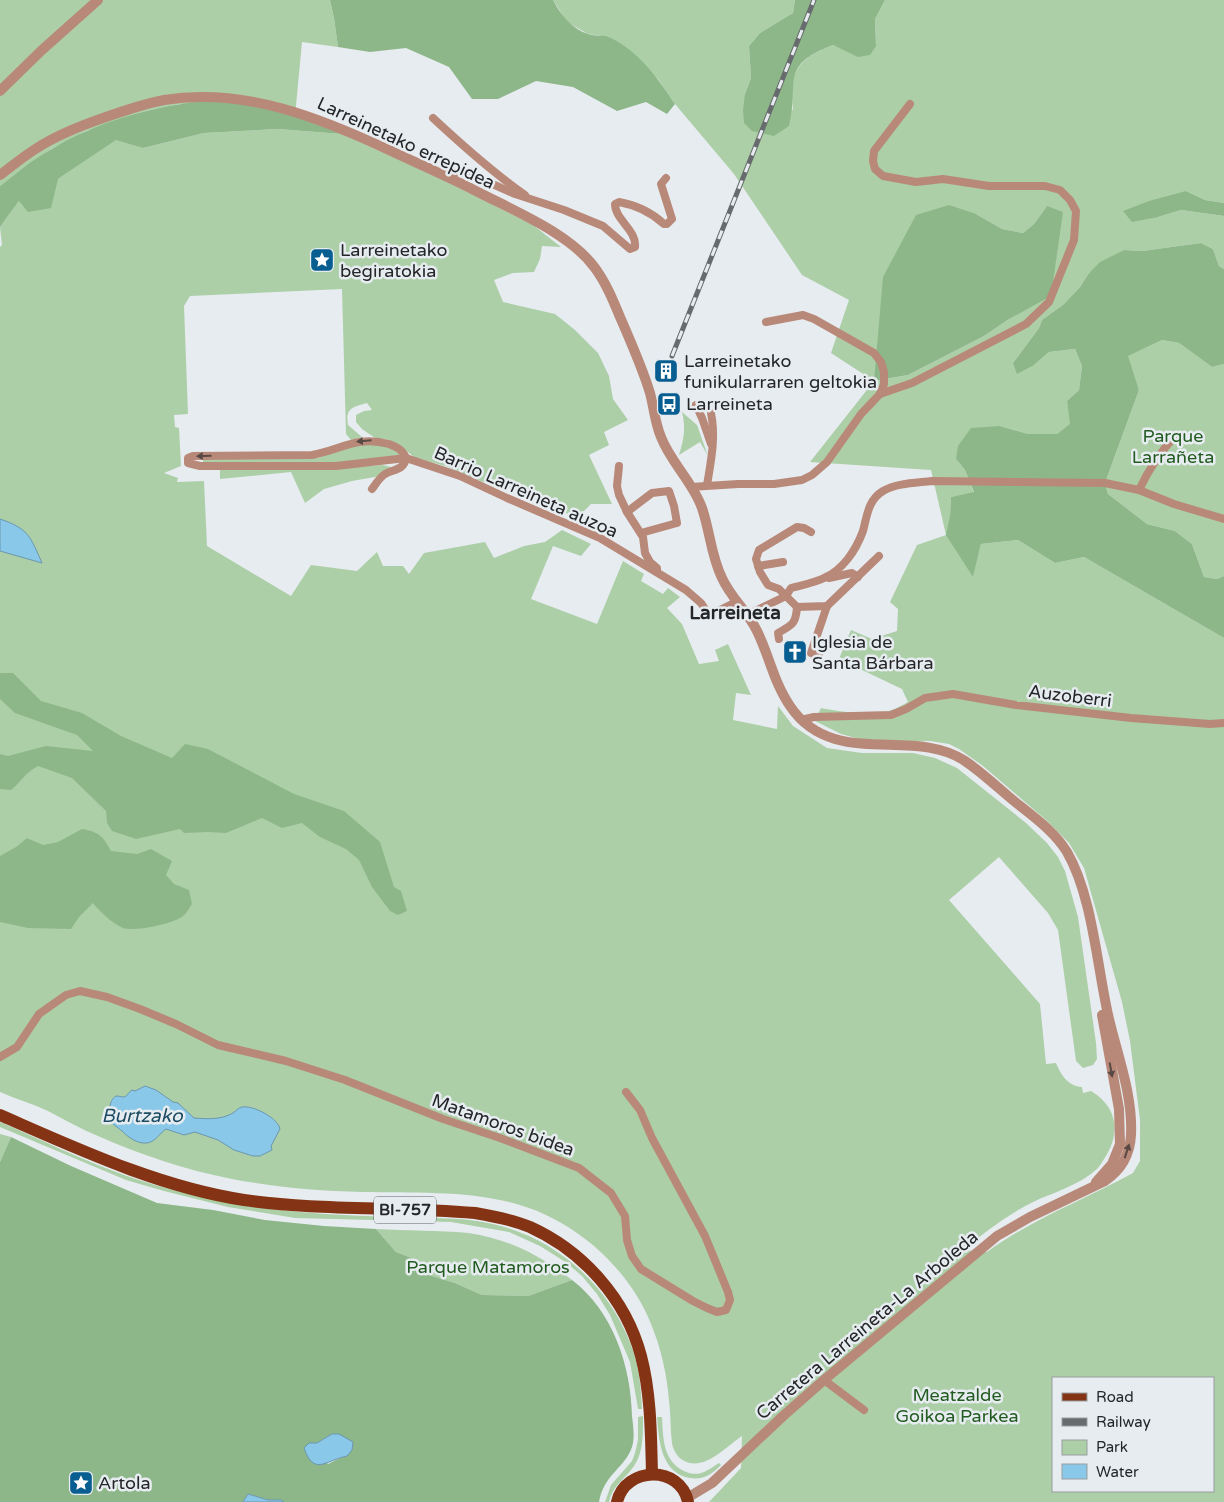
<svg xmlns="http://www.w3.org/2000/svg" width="1224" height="1502" font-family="'Varela Round',sans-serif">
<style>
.green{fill:#accfa8;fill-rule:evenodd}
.forest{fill:#8db789;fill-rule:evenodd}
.water{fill:#8ac8e9;stroke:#6b97af}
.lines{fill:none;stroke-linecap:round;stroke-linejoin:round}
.minor{stroke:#b88979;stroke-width:8}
.tertiary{stroke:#b88979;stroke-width:10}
.primary{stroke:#843414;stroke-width:12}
.rail-casing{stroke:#686b6d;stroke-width:5}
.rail{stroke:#e7ecf0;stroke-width:3;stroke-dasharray:9;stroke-linecap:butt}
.oneway{fill:#584944}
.labels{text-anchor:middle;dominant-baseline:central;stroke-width:5;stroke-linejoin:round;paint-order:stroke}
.shield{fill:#e7ecf0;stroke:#5e6164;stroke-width:1}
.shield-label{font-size:16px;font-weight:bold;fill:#242628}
.street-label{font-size:18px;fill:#242628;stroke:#e7ecf0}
.poi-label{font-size:18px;fill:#242628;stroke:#e7ecf0;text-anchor:start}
.park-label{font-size:18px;fill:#225b1f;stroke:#e7ecf0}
.neighbourhood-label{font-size:19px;font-weight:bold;fill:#242628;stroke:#e7ecf0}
.water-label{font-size:19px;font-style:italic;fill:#1b4c63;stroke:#e7ecf0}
</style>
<rect width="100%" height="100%" fill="#e7ecf0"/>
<g class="green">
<polygon points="0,0 330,0 334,18 338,47 302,42 295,116 179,104 142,112 86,131 51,149 0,186"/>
<path d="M553,0H795L793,13L760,33L749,46L751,78L745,94L793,110C789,71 797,59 833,45L843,49L876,46L875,19L885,0H1224V203L1205,200L1186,191L1158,217L1181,210L1224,216V269L1219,266L1213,249L1201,243L1142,251L1124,250L1089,273L1080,287L1064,304L1042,320L1039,328L1013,363L1034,365L1049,352L1075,349L1082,366L1079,390L1067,401L1071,424L1057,434H1028L1000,426L956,459L965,470L974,493L951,497L950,516L973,576L981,544L1018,540L1055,563L1084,557L1224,638V1502H709L741,1468L742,1436C725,1447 703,1474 681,1459C676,1455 673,1449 672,1443C670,1429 671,1415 669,1401C667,1375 661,1348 651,1324C635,1283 601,1246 563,1224C501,1187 431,1194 362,1192C318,1191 275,1187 232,1179C186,1170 141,1155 98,1136C81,1129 65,1120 48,1111C33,1104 16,1099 0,1092V247L2,245L0,227L19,201L58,179L117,139L143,148L204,133L278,129L342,134L439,178L533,225L561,247L542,246L540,259L534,272L513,273L494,280L503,302L555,314L575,330L598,353L609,376L613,399L628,420L604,432L609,445L589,455L612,504H591L577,518L500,484L497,488L448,467L414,457L402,447L386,439L375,438L362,429L356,422V415L364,411L372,410L367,403C353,407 345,408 348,425L362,437L351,440L346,434L342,289L190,296L184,306L188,414L174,415L175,427L179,428L181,466L164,473L178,478L177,482L204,481L207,546L291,596L311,565L357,571L377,552L383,566H403L409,574L424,553L485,542L494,558L524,546L545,542L562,530L591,544L581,556L553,546L531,599L597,624L623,561L644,574L641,581L663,594L668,588L680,597L667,608L682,624L699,664L719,661L715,650L728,644L751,695L736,693L733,720L777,729L778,706L793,726L827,748L862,753H913L935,758L957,768L1026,823L1047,843L1058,857L1065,871L1078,917L1096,1043L1097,1059L1093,1065L1083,1068L1076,1061L1058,930L1048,913L999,857L949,900L1040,1004L1046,1064L1056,1063C1061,1075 1068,1086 1082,1087L1083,1093L1091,1091C1118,1107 1121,1134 1104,1159C1102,1162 1100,1166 1097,1169C1080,1185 1054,1192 1033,1202C1007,1215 985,1232 963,1250L987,1252C1032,1219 1084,1200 1133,1173L1140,1161V1120L1130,1041L1122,1002L1084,868L1069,843L1046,820L983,766L959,749L949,744L930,741H898L859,739L841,734L815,721L821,708C841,712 874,717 895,709C899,707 904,704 908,702L902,689L839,659L851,630L872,639L897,631L898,609L890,602L917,545L946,535L931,470L810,462L874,381L831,353L849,300L802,275L734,174L675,104L658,79L609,37L588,34L567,22ZM1047,206L1009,319L984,336L908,375L875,381L976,214L1002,229L1023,233L1034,224ZM1053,1378H1213V1491H1053Z"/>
<polygon points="1162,340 1179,343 1212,367 1224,364 1224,576 1217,579 1204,577 1192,544 1175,531 1147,524 1108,494 1105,483 1139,390 1127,356"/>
<path d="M682,412L697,425L708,456L700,442L679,455C684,439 686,428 682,412Z"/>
<path d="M367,444C380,444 389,447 400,453L399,455L346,463H203V459L208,458H318L351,446Z"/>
<polygon points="383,465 391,467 398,473 352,481 324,489 305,503 291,472 220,479 220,468 320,469"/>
<path d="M0,1122C42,1140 84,1161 127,1176C169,1191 215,1200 258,1207C311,1215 366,1216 420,1218C439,1218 458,1218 477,1221C547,1231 606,1279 631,1345C639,1365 641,1388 642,1409H638L630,1362L610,1315L597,1294L582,1276L567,1263L540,1246L509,1232L451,1222L295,1218L228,1207L164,1191L126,1180L0,1127Z"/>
<polygon points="0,1134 11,1137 0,1162"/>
<path d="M376,1229C407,1231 438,1230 468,1233C506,1238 542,1256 572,1280L528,1296L482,1295L455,1283L432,1276L417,1260L396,1252Z"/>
<path d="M643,1416C643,1435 644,1455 631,1470C622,1481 612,1487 609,1502H605L611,1485L632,1461L635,1453L638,1440V1417Z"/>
<path d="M657,1417H662C663,1438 663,1461 684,1471C698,1478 707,1471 719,1463L721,1465C712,1474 704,1480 690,1478C661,1473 659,1441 657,1417Z"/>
</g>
<g class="forest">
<path d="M330,0H553C560,14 572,29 588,34C595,37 604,34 611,38C639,52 658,78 675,104L667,114L646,102L617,111L573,87L536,81L498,99H472L449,67L406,48L370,52L338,47L334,18Z"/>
<path d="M795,0H885L875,19L876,46L870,55L858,57L833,45C778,66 800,81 789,126L774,136L752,131L744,123L743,110L745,94L751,78L749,46L760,33L793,13Z"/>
<path d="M203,101L243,104L295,116L342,134L278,129L204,133L143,148L116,140L58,179L51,208L28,212L19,201L0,227V186C16,174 32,160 50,150C96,122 150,107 203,101Z"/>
<polygon points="1186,191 1205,200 1224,203 1224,216 1181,210 1158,217 1132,222 1123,211 1149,201"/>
<polygon points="949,205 976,214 1002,229 1023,233 1034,224 1047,206 1063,212 1051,296 1009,319 984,336 908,375 874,381 883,277 916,215"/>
<polygon points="1201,243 1213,249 1219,266 1224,269 1224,364 1212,367 1179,343 1162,340 1128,356 1139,390 1105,483 1108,494 1147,524 1175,531 1192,544 1204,577 1217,579 1224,576 1224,638 1084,557 1055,563 1018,540 981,544 973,577 946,535 950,516 951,497 974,492 965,470 956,459 958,446 971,428 1000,426 1028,434 1057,434 1070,424 1067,401 1079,390 1082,366 1075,349 1049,352 1034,365 1017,374 1013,363 1039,328 1042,320 1064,304 1080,287 1089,273 1100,262 1124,250 1142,251"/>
<path d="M0,673H13L41,701L82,713L121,736L172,758L185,744L208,749L294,794L344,811L380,842L394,887L401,891L407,911L398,915L390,911L372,887L359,860L346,849L320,837L302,823L282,828L262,818L226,833L208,832L184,833L180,829L136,839L112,831L107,823L106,811L72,778L38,766C26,772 21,782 11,790L0,789V754L8,756L46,746L93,751L77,735L15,713L0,699Z"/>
<path d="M82,829C99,832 103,836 111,851L137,854L151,849L172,861L166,875L174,884L189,890L192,904C189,908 187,913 183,916C173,924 134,932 123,928C113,924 99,911 93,903L79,917L71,929L28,928L0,922V856L16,847L27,838L43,845L58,842Z"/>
<path d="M11,1137L71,1166L157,1203L213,1210L265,1220L324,1226L376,1229L396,1252L417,1260L432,1276L455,1283L482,1295L528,1296L572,1280C613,1311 631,1366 632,1416C633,1425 635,1438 632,1447C625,1468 604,1474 599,1502H284L281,1500H268L248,1494L243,1502H0V1162ZM332,1434H339L342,1437L347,1456L340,1458L328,1464L309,1443H317Z"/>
</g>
<g class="water">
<path d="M0,519C29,529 30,536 42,563L0,551Z"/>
<path d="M145,1086L156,1090L173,1102L178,1103L194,1118C207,1119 221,1120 233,1113C236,1111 238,1108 242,1107C253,1105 278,1118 280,1129L271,1146L272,1150L260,1156H253L234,1150L218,1140L195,1132L184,1135L166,1129C159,1134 155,1142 147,1143C137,1144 128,1137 122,1131C112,1123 105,1121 110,1106C111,1101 112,1099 116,1096C119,1096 122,1097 124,1097C128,1096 129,1091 132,1090L135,1091Z"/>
<path d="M332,1434H339L353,1442L352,1450L347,1456C326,1460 314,1477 304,1448L309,1443H317Z"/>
<polygon points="248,1494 268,1500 281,1500 284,1502 243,1502"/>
</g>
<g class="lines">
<g class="minor">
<path d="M433,118C462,145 492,172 525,195"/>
<path d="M446,176L457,172L468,173L515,194L564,210L603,226L630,249L635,247C637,230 615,220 615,204L619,202C636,205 651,212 664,224H667L672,219L661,184L666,178"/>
<polyline points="880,394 912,383 1026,324 1049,302 1074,240 1076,211 1070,200 1060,190 1045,186 989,186 943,179 916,182 883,176 875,169 873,161 874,151 910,104"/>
<polyline points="696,405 702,418 711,444"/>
<path d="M406,458C403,450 397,447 389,444C357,435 341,450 312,455L193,456L188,458V463L200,466H336L406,458L460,476L507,498L600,538L686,590L701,603L707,612L714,613L736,602"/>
<polyline points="619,466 617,486 619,495 627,512 643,537 645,553 650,562 657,568 657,572"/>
<path d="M707,485C711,461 716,437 711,413"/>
<polyline points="691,487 738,484 774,484 802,480 812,475 827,462 861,414 880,394 884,384 884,372 881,362 874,353 814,319 803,315 766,322"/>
<path d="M372,489C376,484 379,478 385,474C394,469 404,470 406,458"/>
<path d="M1139,490C1149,469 1160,452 1176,435"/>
<polyline points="627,512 652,493 669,491 674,506 677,523 641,533"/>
<polyline points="811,532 804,528 797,527 759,550 756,559 760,572 768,585 779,589 797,607 827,606 879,556"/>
<polyline points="758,566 783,562"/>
<polyline points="829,578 852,573 858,577"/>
<path d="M747,615L786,596L791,588C802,585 814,583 824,578C843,570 856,550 863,531C867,516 868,500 883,491C897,483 916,483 932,481L1105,483L1139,490L1174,504L1224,519"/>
<path d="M779,639L778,633C792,625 796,624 797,607"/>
<polyline points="819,656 811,653 827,606"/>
<polyline points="801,720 814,717 891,715 906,709 925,698 953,694 1016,705 1131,718 1210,724 1224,723"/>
<polyline points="0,1057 17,1047 39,1014 66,995 80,991 107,997 140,1009 176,1024 218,1045 286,1061 345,1080 443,1119 500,1138 579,1168 611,1193 625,1216 627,1240 632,1256 641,1269 693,1301 707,1308 717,1312 726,1310 730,1300 728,1292 705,1236 652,1138 640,1110 626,1092"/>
<polyline points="824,1380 864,1410"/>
</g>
<g class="tertiary">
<polyline points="0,91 42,50 98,0"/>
<path d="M0,175C12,166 24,156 37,148C57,135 80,126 103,118C123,111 143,104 164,100C244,87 321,118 391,151C419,164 447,176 474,190C512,210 570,233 595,268C606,283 613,300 620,317C631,342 642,367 650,393C654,408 655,423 661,437C671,463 693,482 702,508C710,531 711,556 722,578C731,598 748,612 757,631C769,655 774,683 790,706C833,770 913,726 965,761C980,771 994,784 1008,796C1028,813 1053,829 1067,852C1093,897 1097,968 1109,1019C1118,1057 1133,1096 1131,1135C1130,1155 1121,1170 1105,1181L1030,1217L997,1236L824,1380L782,1417L712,1483L687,1498"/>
<polyline points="1096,1182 1112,1164 1120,1144 1119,1109 1102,1015"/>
</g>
<g class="primary">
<path d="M0,1115C78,1149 159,1187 244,1200C321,1211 398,1206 475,1213C493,1216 513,1220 530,1227C583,1251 626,1299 641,1356C651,1394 651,1435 652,1474"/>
<path d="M617,1502C625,1466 681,1465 688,1502"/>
</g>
<defs>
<polyline id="rail" points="672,356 814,0"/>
</defs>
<use href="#rail" class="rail-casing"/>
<use href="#rail" class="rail"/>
</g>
<defs><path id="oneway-solid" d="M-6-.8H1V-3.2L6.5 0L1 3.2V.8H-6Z" transform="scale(1.25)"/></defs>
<g class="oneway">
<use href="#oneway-solid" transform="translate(364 441) rotate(175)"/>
<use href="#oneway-solid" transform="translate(204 456) rotate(179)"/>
<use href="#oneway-solid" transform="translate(1111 1070) rotate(80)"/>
<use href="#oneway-solid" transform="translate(1127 1151) rotate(-72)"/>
</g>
<defs>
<symbol id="sight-square" viewBox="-11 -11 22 22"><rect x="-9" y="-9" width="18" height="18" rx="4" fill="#085e90" stroke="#e7ecf0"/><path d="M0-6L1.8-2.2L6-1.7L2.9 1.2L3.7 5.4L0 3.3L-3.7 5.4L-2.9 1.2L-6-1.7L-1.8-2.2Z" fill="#fff"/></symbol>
<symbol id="building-square" viewBox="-11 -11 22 22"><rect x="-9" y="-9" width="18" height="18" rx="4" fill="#085e90" stroke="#e7ecf0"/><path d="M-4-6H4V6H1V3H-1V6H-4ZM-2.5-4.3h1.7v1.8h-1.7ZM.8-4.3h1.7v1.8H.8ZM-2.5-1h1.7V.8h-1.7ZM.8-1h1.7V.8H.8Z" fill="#fff"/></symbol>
<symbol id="bus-square" viewBox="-11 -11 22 22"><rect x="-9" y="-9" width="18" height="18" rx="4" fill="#085e90" stroke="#e7ecf0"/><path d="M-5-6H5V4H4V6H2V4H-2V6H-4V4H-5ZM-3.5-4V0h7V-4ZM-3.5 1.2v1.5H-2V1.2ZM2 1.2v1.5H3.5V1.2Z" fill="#fff"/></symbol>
<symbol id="church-square" viewBox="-11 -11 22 22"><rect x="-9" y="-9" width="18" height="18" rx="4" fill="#085e90" stroke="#e7ecf0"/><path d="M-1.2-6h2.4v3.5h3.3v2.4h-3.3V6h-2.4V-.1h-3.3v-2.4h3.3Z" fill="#fff"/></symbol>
</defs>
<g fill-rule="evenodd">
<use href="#sight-square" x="308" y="246" width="28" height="28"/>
<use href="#building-square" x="652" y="357" width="28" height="28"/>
<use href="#bus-square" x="655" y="390" width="28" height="28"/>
<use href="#church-square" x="781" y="638" width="28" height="28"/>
<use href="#sight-square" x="67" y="1469" width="28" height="28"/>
</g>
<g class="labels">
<rect class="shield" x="374" y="1196.5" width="62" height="27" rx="4"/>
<g class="shield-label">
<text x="405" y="1210">BI-757</text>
</g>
<g class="street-label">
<text transform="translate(406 143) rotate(25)">Larreinetako errepidea</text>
<text transform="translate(526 492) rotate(24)">Barrio Larreineta auzoa</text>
<text transform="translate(1070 696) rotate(7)">Auzoberri</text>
<text transform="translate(503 1125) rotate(20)">Matamoros bidea</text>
<text transform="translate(867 1325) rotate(-40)">Carretera Larreineta-La Arboleda</text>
</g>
<g class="poi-label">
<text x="340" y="250">Larreinetako<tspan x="340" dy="21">begiratokia</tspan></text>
<text x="684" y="361">Larreinetako<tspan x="684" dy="21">funikularraren geltokia</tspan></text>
<text x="686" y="404">Larreineta</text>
<text x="812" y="642">Iglesia de<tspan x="812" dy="21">Santa Bárbara</tspan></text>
<text x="98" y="1483">Artola</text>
</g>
<g class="park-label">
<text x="1173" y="436">Parque<tspan x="1173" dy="21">Larrañeta</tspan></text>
<text x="488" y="1267">Parque Matamoros</text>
<text x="957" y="1395">Meatzalde<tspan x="957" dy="21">Goikoa Parkea</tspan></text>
</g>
<g class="neighbourhood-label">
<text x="735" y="613">Larreineta</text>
</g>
<g class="water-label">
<text x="142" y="1116">Burtzako</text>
</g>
</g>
<rect x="1052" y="1377" width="162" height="115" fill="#e7ecf0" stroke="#999da0"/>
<rect x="1062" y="1393" width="25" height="8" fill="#843414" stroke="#999da0"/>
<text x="1096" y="1402" font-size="15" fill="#242628">Road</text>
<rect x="1062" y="1418" width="25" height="8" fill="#686b6d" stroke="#999da0"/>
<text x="1096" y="1427" font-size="15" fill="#242628">Railway</text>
<rect x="1062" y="1440" width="25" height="15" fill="#accfa8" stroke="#999da0"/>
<text x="1096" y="1452" font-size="15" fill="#242628">Park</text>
<rect x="1062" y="1464" width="25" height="15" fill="#8ac8e9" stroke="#999da0"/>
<text x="1096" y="1477" font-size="15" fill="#242628">Water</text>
</svg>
